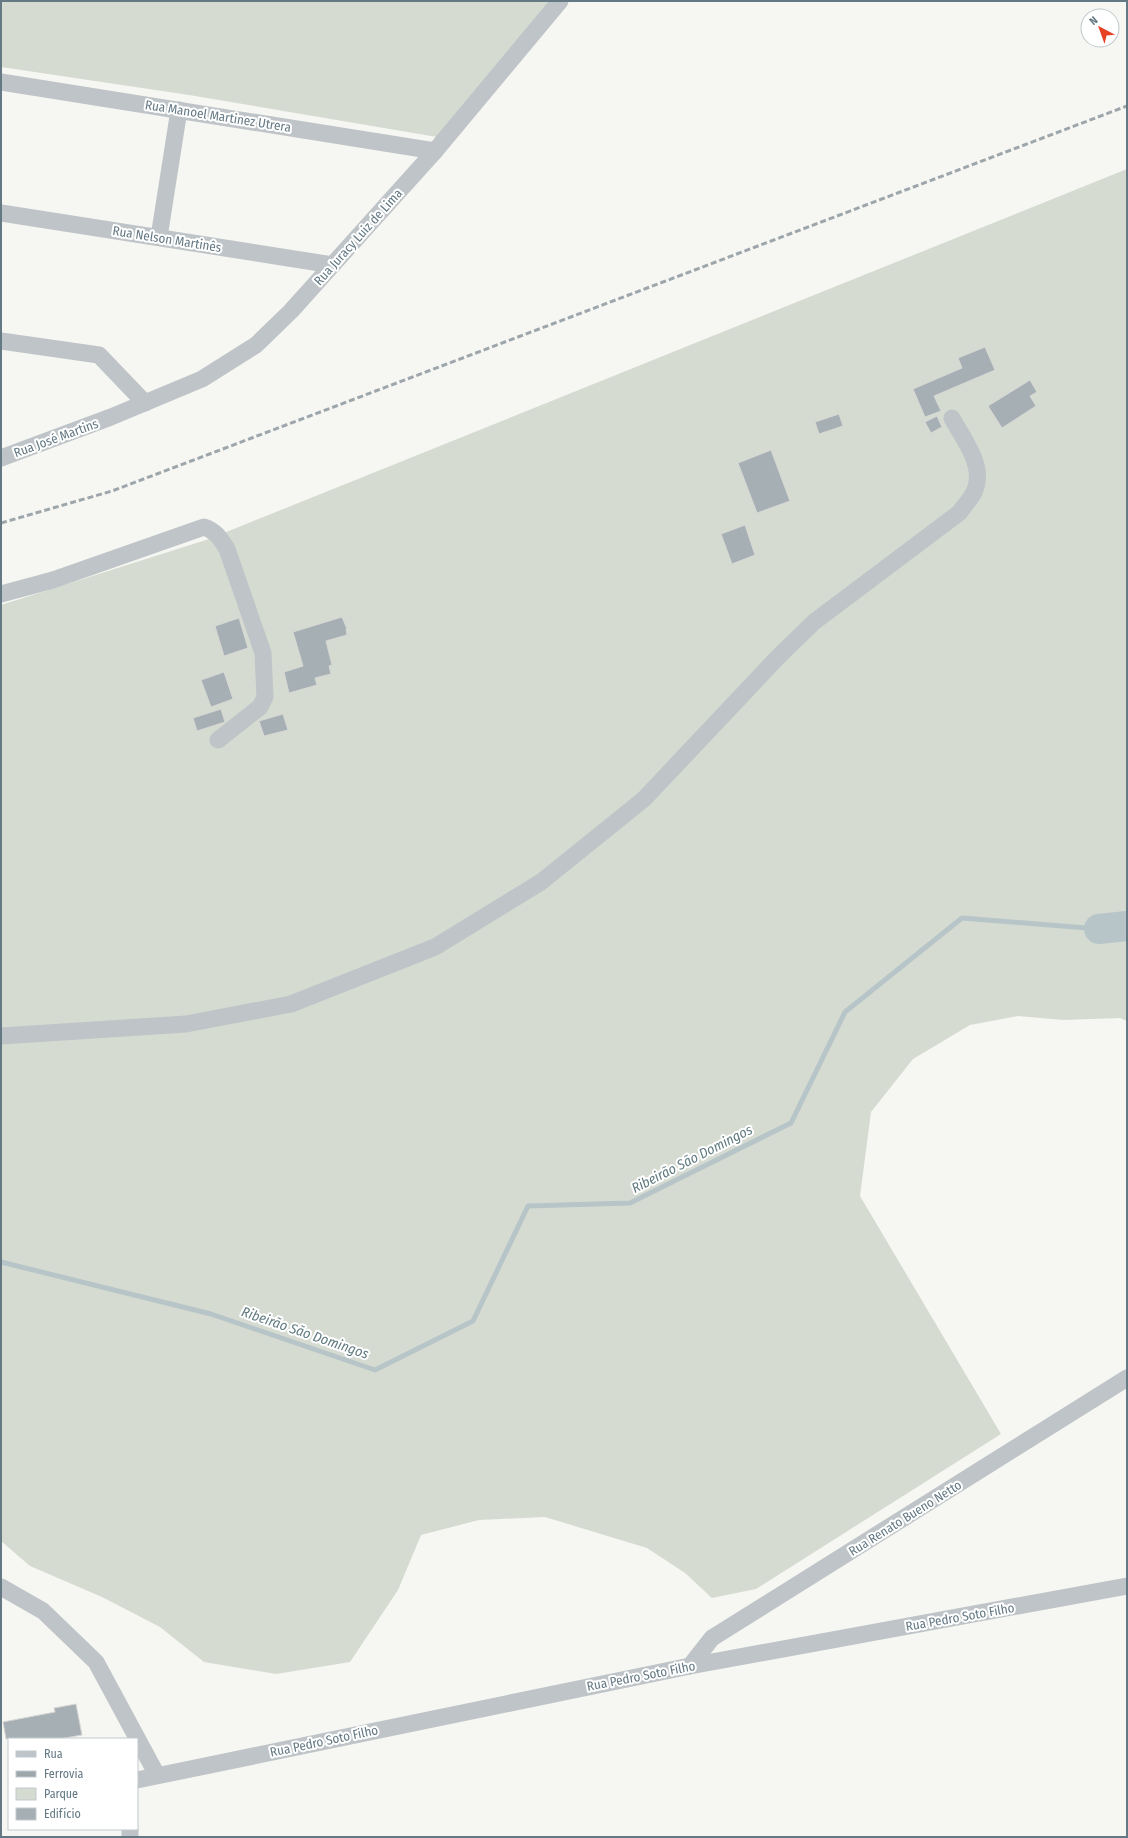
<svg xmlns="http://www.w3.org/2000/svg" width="1128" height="1838" font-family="'Fira Sans Condensed',sans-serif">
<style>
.green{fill:#d6dbd1}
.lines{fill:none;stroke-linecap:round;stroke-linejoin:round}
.stream{stroke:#b7c5c8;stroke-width:5}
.river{stroke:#b7c5c8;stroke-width:30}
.building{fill:#a6b0b4;stroke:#d7d7d5}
.minor{stroke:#bec4c7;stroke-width:17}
.rail{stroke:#9da6ab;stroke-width:3;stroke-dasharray:6 3;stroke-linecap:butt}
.labels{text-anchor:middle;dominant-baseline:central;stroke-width:4;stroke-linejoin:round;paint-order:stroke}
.street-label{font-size:13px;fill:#647984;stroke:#fff}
.water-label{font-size:14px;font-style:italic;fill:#607b81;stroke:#fff}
</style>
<rect width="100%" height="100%" fill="#f6f6f2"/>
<g class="green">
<polygon points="1,1 550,1 437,137 189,95 1,67"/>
<polygon points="1127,169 1127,1021 1120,1018 1063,1020 1018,1016 970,1025 913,1059 871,1112 860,1196 1001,1434 756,1589 712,1598 685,1573 647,1548 545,1517 479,1520 421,1535 398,1590 350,1662 276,1674 204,1662 160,1627 102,1597 30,1566 1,1541 1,605 209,539"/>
</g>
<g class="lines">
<polyline class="stream" points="1,1262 211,1314 375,1370 473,1321 528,1206 630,1203 791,1123 845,1012 962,918 1099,929"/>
<polyline class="river" points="1099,929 1127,926"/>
</g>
<g class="building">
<polygon points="985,347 995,370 934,396 941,411 925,417 913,389 962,368 958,358"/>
<polygon points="1030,380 1037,392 1030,396 1036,406 1002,428 988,406"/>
<polygon points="839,414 843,426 819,434 815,422"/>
<polygon points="937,416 942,427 931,433 925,422"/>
<polygon points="771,450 790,501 757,513 738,463"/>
<polygon points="745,525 755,555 732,564 721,534"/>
<polygon points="342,617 347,629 346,629 347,635 326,641 332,665 329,666 331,674 315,678 317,685 289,693 284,672 303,666 293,632"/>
<polygon points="239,618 248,648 224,656 215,626"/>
<polygon points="224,672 233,699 211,707 201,680"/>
<polygon points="221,709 225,722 197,731 193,718"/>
<polygon points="283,714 288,730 264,736 259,721"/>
<polygon points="76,1704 82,1735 59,1739 6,1739 3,1722 55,1712 54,1708"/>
</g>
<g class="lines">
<g class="minor">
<polyline points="1,82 435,151"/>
<polyline points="1,213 333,265"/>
<polyline points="159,237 179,110"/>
<polyline points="1,341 99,355 145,403"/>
<polyline points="1,458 111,417 202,379 256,345 291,311 435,151 560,1"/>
<path d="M1,594L53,580L204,527C216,531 220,538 227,549L263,653L265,697L260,707L218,740"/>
<path d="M1,1036L186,1024L291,1004L435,947L541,882L644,799L778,657L814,622L959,513C964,506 972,498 975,490C985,465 963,439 952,418"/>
<polyline points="1,1587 43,1611 96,1662 157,1775"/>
<polyline points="690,1666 712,1638 1127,1378"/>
<polyline points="137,1780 690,1666 1127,1586"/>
<polyline points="130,1829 130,1837"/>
</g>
<polyline class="rail" points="1,523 112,491 1127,106"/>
</g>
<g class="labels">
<g class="street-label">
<text transform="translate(218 116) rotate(9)">Rua Manoel Martinez Utrera</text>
<text transform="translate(358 237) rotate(-48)">Rua Juracy Luiz de Lima</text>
<text transform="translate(167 239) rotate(9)">Rua Nelson Martinês</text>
<text transform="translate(56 438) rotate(-20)">Rua José Martins</text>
<text transform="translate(905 1518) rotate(-32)">Rua Renato Bueno Netto</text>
<text transform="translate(960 1617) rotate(-10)">Rua Pedro Soto Filho</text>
<text transform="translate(641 1676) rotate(-11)">Rua Pedro Soto Filho</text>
<text transform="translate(324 1741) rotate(-12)">Rua Pedro Soto Filho</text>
</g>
<g class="water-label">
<text transform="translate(692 1159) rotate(-27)">Ribeirão São Domingos</text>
<text transform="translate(305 1333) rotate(19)">Ribeirão São Domingos</text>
</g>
</g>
<rect width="1128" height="1838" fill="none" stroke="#647984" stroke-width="4"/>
<rect x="8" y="1738" width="130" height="92" fill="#ffffff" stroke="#c1c9ce"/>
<rect x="16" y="1751" width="20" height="6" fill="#bec4c7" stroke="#c1c9ce"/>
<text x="44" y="1758" font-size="12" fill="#647984">Rua</text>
<rect x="16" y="1771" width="20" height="6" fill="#9da6ab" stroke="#c1c9ce"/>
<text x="44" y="1778" font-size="12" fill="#647984">Ferrovia</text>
<rect x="16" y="1788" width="20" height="12" fill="#d6dbd1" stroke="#c1c9ce"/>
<text x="44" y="1798" font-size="12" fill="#647984">Parque</text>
<rect x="16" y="1808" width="20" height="12" fill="#a6b0b4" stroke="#c1c9ce"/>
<text x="44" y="1818" font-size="12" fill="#647984">Edifício</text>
<g transform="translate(1100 28) rotate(319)"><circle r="19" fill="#ffffff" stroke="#c1c9ce"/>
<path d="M0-3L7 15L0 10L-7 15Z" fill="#e64123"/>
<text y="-6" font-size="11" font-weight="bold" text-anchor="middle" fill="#647984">N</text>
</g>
</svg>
